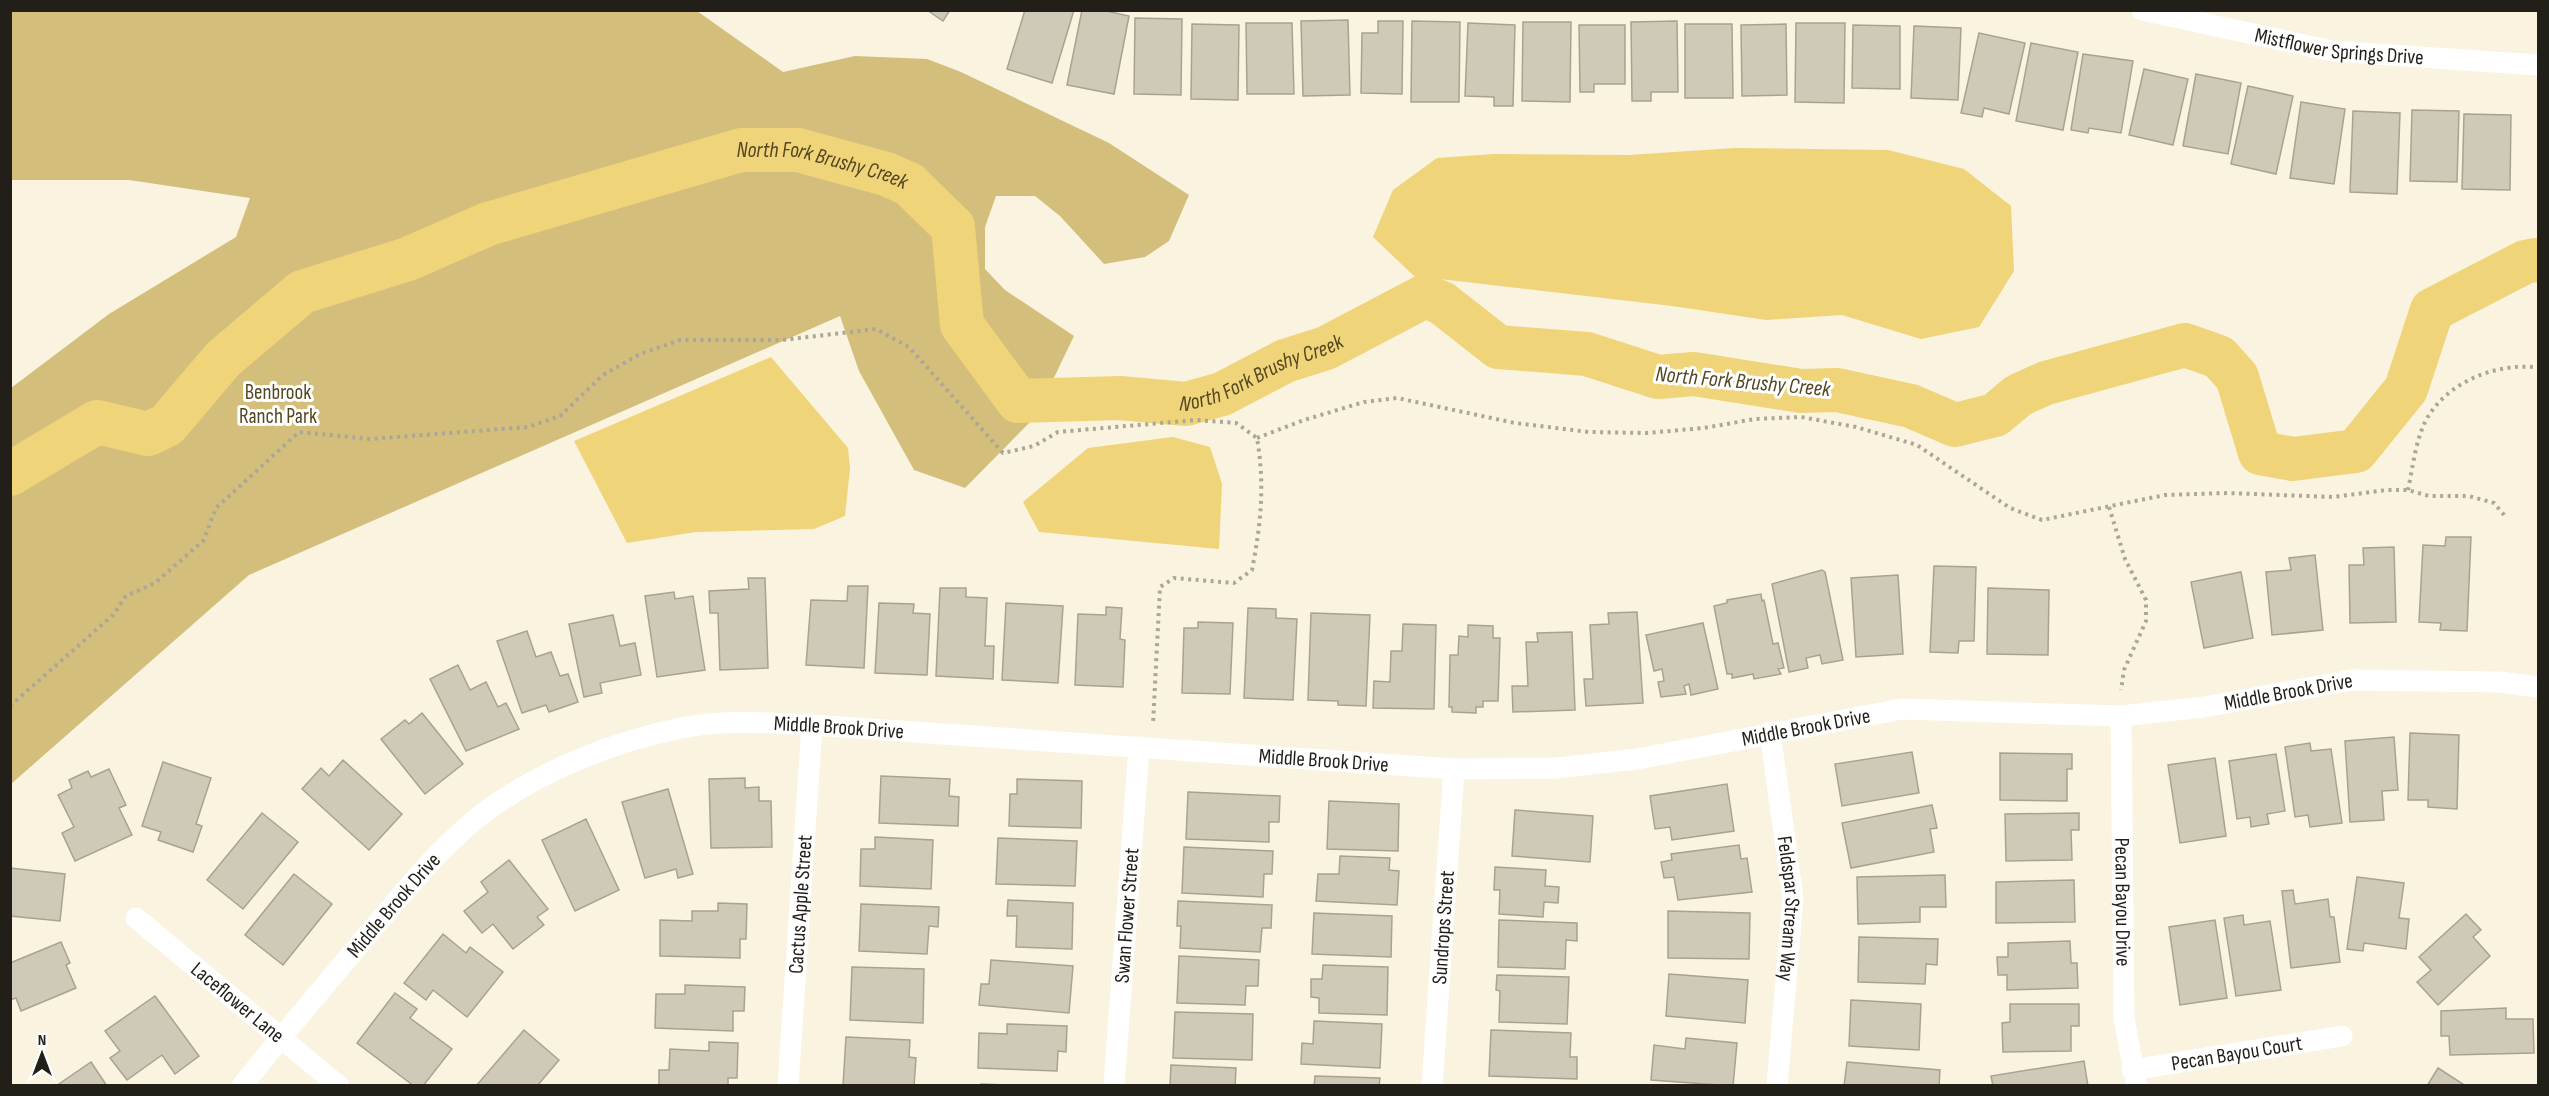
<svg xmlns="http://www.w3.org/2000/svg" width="2549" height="1096" font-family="'Sofia Sans Condensed',sans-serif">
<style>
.green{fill:#d3be7c}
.water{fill:#f0d479}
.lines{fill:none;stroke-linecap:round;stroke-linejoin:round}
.river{stroke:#f0d479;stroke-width:44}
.building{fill:#cfc9b7;stroke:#a8a391;stroke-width:1.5}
.path{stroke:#aba798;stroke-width:4;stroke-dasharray:3 4.5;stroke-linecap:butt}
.minor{stroke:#fff;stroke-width:21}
.labels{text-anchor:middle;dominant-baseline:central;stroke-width:6;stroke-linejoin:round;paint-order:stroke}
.street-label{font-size:21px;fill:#211f18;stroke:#fff}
.park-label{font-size:21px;fill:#524720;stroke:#fff}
.water-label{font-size:22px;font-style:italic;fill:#544822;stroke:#fff}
</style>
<rect width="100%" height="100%" fill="#f9f3e0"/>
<polygon class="green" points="11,10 697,11 783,72 855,56 927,59 961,72 1109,143 1189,195 1169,241 1145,257 1104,264 1060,216 1035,196 996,196 985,227 985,269 1005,290 1074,336 1035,417 965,488 914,470 859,371 840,316 249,575 11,784 11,388 109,314 236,237 250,198 129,180 11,180"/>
<g class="water">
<polygon points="1735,148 1888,150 1964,169 2011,206 2014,271 1979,327 1921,339 1842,315 1766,320 1672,306 1414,276 1373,237 1393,190 1437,158 1494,154 1629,155"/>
<polygon points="771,357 848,448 850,468 845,516 814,529 696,532 627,543 574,441"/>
<polygon points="1173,437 1210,447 1222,484 1219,549 1039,532 1023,502 1088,448"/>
</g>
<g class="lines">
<path class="river" id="s1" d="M10,474L97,422L148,434L167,425L223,359L302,292L408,259L488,224L741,150H798L886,174L909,184L953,227L962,325L1018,401L1120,398L1186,404L1222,394L1285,361L1326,348L1425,296L1442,303L1498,347L1587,354L1658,377L1694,374L1801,391L1837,390L1911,406L1955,425L1995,415L2019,395L2046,383L2185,345L2219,357L2237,377L2260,453L2293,459L2356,451L2406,389L2432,310L2525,262L2535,260"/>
</g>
<g class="building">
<polygon points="927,10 950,10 943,21"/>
<polygon points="1025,10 1074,10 1052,83 1007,69"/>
<polygon points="1082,10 1102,10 1129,16 1114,94 1067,85"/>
<polygon points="1135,18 1182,19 1181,95 1134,94"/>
<polygon points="1348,20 1350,95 1303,96 1301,21"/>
<polygon points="1378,21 1403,21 1402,94 1361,93 1362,33 1378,33"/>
<polygon points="1412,21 1460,22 1459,102 1411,102"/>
<polygon points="1677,21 1678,92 1651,92 1651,101 1632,101 1631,22"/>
<polygon points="1523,22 1571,22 1570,102 1522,101"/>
<polygon points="1246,23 1292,23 1294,94 1247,94"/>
<polygon points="1468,23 1515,25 1513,106 1494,106 1494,97 1465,96"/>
<polygon points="1796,23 1845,23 1844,103 1795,102"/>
<polygon points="1192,24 1239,25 1238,100 1191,99"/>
<polygon points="1685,24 1732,24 1733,98 1685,98"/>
<polygon points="1786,24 1787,95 1742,96 1741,25"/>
<polygon points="1579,25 1625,25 1625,84 1594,84 1594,92 1580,92"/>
<polygon points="1853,25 1900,26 1900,89 1852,88"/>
<polygon points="1914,26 1961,28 1958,100 1911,98"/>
<polygon points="1979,33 2025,43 2009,114 1984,108 1982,117 1961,113"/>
<polygon points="2031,43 2078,52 2063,130 2016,121"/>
<polygon points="2083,54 2133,61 2121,133 2089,128 2088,133 2071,130"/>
<polygon points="2144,69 2188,79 2173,145 2129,135"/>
<polygon points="2196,74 2241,83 2228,154 2183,146"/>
<polygon points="2248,86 2293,96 2276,174 2231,164"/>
<polygon points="2301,102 2345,109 2334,184 2290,178"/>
<polygon points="2412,110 2459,111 2457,182 2410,181"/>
<polygon points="2353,111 2400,113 2397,194 2350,192"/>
<polygon points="2464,114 2511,115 2510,190 2462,189"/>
<polygon points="2446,537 2471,537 2467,631 2440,630 2441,623 2419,622 2423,545 2445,546"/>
<polygon points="2394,547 2396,622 2350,623 2349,565 2364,565 2363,548"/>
<polygon points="2315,555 2323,630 2272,635 2266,572 2291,570 2289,558"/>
<polygon points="1934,566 1976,567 1974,641 1959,641 1958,653 1930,652"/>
<polygon points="1822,570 1825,572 1843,660 1822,664 1820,655 1806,658 1808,668 1789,672 1772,584"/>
<polygon points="2241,572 2253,638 2204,648 2191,582"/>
<polygon points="1898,575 1903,654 1856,657 1851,578"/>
<polygon points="748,578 765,578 768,668 720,670 718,613 710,613 709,591 749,589"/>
<polygon points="848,586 868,586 864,668 806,665 811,600 847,601"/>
<polygon points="940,588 966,588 966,597 987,598 985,646 994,646 993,679 936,676"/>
<polygon points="1988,588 2049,590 2048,655 1987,654"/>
<polygon points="674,592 675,599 693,596 705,670 657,677 645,596"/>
<polygon points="1761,594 1762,601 1764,600 1773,644 1778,643 1784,668 1778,669 1781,674 1754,679 1753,674 1732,678 1732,674 1727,674 1714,606 1727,603 1727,600"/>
<polygon points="879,603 914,604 913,613 930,614 927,675 875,673"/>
<polygon points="1006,603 1063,606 1058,683 1002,680"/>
<polygon points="1106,607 1122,608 1120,639 1125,640 1123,687 1075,685 1078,614 1106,615"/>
<polygon points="1248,608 1276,609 1276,618 1297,619 1293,700 1244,698"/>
<polygon points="1637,612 1643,703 1586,706 1584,679 1593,679 1590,625 1609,624 1608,613"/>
<polygon points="1311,613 1370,615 1366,706 1338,705 1338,701 1308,700"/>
<polygon points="613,615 620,646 635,643 641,675 600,683 602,693 584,697 569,624"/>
<polygon points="1198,622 1233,623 1230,694 1182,693 1184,628 1198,628"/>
<polygon points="1703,623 1718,689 1691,695 1689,684 1684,686 1686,694 1661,697 1658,682 1664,681 1662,669 1654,671 1646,635"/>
<polygon points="1403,624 1436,625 1434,709 1373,708 1374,681 1390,682 1391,651 1402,651"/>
<polygon points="1468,625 1493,626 1493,638 1500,638 1498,701 1483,701 1483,707 1476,707 1476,713 1452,712 1452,707 1449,707 1450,655 1458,655 1459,636 1468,637"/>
<polygon points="527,631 536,657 551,652 560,676 568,674 578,702 549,712 546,705 522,713 497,641"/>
<polygon points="1572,632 1575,710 1513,712 1512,686 1528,686 1526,642 1538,642 1537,633"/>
<polygon points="458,665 470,690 486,682 498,707 506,703 519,729 466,751 430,679"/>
<polygon points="422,713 463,764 425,794 381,739 405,720 409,724"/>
<polygon points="2410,733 2459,735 2457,809 2428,807 2428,800 2408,800"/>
<polygon points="2394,737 2398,790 2382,791 2384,820 2350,822 2345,741"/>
<polygon points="2310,743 2311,751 2331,749 2342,823 2310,827 2308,815 2295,817 2285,747"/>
<polygon points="1912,752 1919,793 1842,806 1835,764"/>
<polygon points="2000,753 2072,754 2072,769 2067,769 2067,801 2000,800"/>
<polygon points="2276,754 2285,811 2267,814 2269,824 2251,827 2250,817 2237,819 2229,761"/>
<polygon points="2215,758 2226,836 2180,843 2168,765"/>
<polygon points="343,760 402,814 369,850 302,789 321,768 329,776"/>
<polygon points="163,762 211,778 196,824 202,826 193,852 158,840 161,832 142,826"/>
<polygon points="109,769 126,805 119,808 132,835 75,861 62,833 74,827 58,795 72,788 69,780 88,771 91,777"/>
<polygon points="881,776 950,779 949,796 959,797 958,826 879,823"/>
<polygon points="745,778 745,788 759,787 759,801 771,801 772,847 711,848 709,779"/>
<polygon points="1017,779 1082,781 1081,828 1009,826 1010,794 1017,794"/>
<polygon points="1727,784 1734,831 1672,840 1670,827 1655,829 1650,796"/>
<polygon points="668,789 693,874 678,878 676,869 645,878 622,802"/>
<polygon points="1188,792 1280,796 1279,822 1269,822 1269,842 1186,839"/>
<polygon points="1329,801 1399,804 1398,851 1327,849"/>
<polygon points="1932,805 1937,828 1930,829 1934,852 1851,868 1842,823"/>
<polygon points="1515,810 1593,816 1590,862 1512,856"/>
<polygon points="262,813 298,842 243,909 207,880"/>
<polygon points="2079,813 2079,830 2071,830 2072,860 2006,861 2005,814"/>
<polygon points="586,819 619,890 575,911 542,840"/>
<polygon points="875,837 933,840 931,889 860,886 861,849 875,849"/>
<polygon points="998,838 1077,841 1075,886 996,884"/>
<polygon points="1739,845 1741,859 1747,858 1752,892 1678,900 1674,877 1664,878 1661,862 1672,860 1671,854"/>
<polygon points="1184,847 1273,851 1272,874 1264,874 1263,897 1182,893"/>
<polygon points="1340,856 1390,858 1389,870 1399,871 1397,905 1316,901 1318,874 1339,874"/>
<polygon points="509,860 548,909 537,917 544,925 513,949 493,924 482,933 464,911 488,892 481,882"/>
<polygon points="1495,867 1546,870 1545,886 1559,887 1558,903 1544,902 1543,917 1499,914 1500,890 1494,890"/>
<polygon points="10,868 65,874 60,921 10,916"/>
<polygon points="294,874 332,904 283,965 245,935"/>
<polygon points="1945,875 1946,907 1920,907 1920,922 1858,924 1857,877"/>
<polygon points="2357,877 2404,883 2399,918 2409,919 2406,949 2364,943 2363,951 2347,949"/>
<polygon points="2074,880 2075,922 1996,923 1996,882"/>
<polygon points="2293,890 2295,904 2328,899 2330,917 2334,917 2340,962 2291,968 2282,891"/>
<polygon points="1008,900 1073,903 1072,949 1016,947 1017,916 1007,916"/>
<polygon points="1178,901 1272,905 1271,928 1262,928 1260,952 1180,948 1181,926 1177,926"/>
<polygon points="718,903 747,904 746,939 740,939 740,958 660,956 660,920 692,921 692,911 718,911"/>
<polygon points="861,904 939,907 938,927 929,926 927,954 859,951"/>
<polygon points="1668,911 1750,913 1749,959 1668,958"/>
<polygon points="1314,913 1392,916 1391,957 1312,954"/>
<polygon points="2466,914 2481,930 2473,937 2490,956 2438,1005 2417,982 2431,970 2419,957"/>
<polygon points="2243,915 2244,925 2270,921 2281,990 2236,996 2224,918"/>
<polygon points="1499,920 1577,923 1577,941 1566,940 1565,969 1498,967"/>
<polygon points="2215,920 2227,998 2180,1005 2169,927"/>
<polygon points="443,934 466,953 470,947 503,972 467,1017 433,990 426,1000 404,983"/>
<polygon points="1859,937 1938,939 1937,965 1926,964 1925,984 1858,982"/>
<polygon points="2070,941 2071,963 2077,963 2078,988 2007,990 2007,975 1998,975 1997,957 2008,957 2008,943"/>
<polygon points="61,942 70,963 66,965 76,988 21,1011 16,998 10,1000 10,963"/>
<polygon points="1179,956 1259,960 1258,986 1246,986 1245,1005 1177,1003"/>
<polygon points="991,960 1073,966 1069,1013 979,1005 981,984 989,984"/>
<polygon points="1323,965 1388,967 1387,1015 1319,1013 1319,998 1311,997 1311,979 1322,979"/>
<polygon points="852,967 924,969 923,1023 850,1020"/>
<polygon points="1669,974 1748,980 1745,1023 1666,1016"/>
<polygon points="1497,975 1569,977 1567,1024 1499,1022 1500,991 1496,990"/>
<polygon points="685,985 745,987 744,1011 733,1011 733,1031 655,1028 656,994 685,994"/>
<polygon points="395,993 417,1009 410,1018 452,1049 423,1086 414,1086 357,1043"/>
<polygon points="155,996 199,1056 175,1074 162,1055 127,1080 110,1058 120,1051 105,1031"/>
<polygon points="1851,1000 1921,1004 1919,1050 1849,1046"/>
<polygon points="2010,1004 2079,1004 2079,1026 2071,1026 2071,1051 2003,1052 2002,1023 2010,1022"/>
<polygon points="2506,1008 2506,1019 2533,1019 2534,1053 2450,1055 2449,1036 2441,1036 2441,1011"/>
<polygon points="1175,1012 1253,1014 1252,1060 1173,1058"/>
<polygon points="1314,1021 1382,1024 1380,1068 1301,1064 1302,1043 1313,1044"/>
<polygon points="1007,1024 1067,1026 1066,1052 1058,1051 1057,1071 978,1068 979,1033 1007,1034"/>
<polygon points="524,1030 559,1060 537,1086 476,1086"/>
<polygon points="1491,1030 1571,1033 1570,1057 1577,1057 1577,1079 1489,1076"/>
<polygon points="846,1037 910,1040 909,1057 916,1058 914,1086 843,1086"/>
<polygon points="1686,1038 1737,1043 1733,1086 1651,1080 1654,1045 1685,1049"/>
<polygon points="709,1042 738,1043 737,1078 728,1078 728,1086 659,1086 659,1070 669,1070 670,1049 709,1051"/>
<polygon points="2084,1061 2088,1086 1993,1086 1991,1076"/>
<polygon points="91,1062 107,1086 56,1086"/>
<polygon points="1847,1062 1940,1070 1939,1086 1844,1086"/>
<polygon points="1171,1065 1236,1068 1235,1086 1170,1086"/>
<polygon points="2438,1068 2466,1086 2427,1086"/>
<polygon points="1315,1076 1380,1078 1379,1086 1314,1086"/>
<polygon points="981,1084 1030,1086 981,1086"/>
</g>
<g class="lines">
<g class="path">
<polyline points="1257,438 1304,420 1364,402 1397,398 1515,423 1589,432 1646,433 1704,428 1755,419 1801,417 1856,427 1917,445 2010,508 2042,520 2165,495 2228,493 2333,497 2387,490 2408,490 2429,496 2469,496 2494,503 2505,516"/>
<path d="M2408,490C2413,467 2416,435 2429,415C2451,381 2495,364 2534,367"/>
<polyline points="2109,507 2125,559 2146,600 2146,621 2124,670 2121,690"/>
<path d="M10,706L113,615L126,596L155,583L203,541L216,508L299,432L370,439L528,427L560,416L603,375L640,354L680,340H782L876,329L909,347L1003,453L1034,446L1058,432L1196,420L1236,423L1257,438C1265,485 1261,523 1252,570L1234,583L1174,578L1160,587L1153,724"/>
</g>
<g class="minor">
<path id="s2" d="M2142,10L2332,51L2538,65"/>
<path id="s3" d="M2121,716L2124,1019L2137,1086"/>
<path id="s4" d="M1770,732L1793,898L1777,1086"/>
<path id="s5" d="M136,918L339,1086"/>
<path id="s6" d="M2132,1070L2342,1036"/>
<path id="s7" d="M242,1086C284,1033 327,983 370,932C408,888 445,840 493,806C548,768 616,741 681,728C724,719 768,723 812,725L1454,769L1556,768L1637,759L1902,709L2121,716L2204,707L2352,680L2500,682L2538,687"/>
<path id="s8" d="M788,1086L812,725"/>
<path id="s9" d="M1114,1086L1139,747"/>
<path id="s10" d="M1432,1086L1454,769"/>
</g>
</g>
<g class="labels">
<g class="street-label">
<text stroke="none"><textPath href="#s2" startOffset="201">Mistflower Springs Drive</textPath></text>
<text stroke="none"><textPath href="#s7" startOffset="2198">Middle Brook Drive</textPath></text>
<text stroke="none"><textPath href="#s7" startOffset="1712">Middle Brook Drive</textPath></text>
<text stroke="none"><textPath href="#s7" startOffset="740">Middle Brook Drive</textPath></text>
<text stroke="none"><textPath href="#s7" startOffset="1226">Middle Brook Drive</textPath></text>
<text stroke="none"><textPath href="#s3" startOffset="186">Pecan Bayou Drive</textPath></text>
<text stroke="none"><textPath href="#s8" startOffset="182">Cactus Apple Street</textPath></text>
<text stroke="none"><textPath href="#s7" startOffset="236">Middle Brook Drive</textPath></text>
<text stroke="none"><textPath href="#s4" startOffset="178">Feldspar Stream Way</textPath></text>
<text stroke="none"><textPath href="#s9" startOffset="171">Swan Flower Street</textPath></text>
<text stroke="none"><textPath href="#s10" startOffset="159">Sundrops Street</textPath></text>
<text stroke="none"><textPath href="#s5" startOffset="132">Laceflower Lane</textPath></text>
<text stroke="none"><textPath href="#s6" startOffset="106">Pecan Bayou Court</textPath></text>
</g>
<g class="park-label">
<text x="278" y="392">Benbrook<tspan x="278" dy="24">Ranch Park</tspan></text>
</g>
<g class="water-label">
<text stroke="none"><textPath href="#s1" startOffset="910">North Fork Brushy Creek</textPath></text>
<text stroke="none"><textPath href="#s1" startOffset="1504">North Fork Brushy Creek</textPath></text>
<text transform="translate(1743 382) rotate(5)">North Fork Brushy Creek</text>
</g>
</g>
<rect width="2549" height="1096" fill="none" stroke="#211f18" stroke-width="24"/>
<g transform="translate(42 1054)" stroke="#ffffff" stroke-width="4.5" paint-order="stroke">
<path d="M0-4.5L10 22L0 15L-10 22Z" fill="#211f18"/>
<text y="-9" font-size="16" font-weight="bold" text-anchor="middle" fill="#211f18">N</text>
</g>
</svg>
